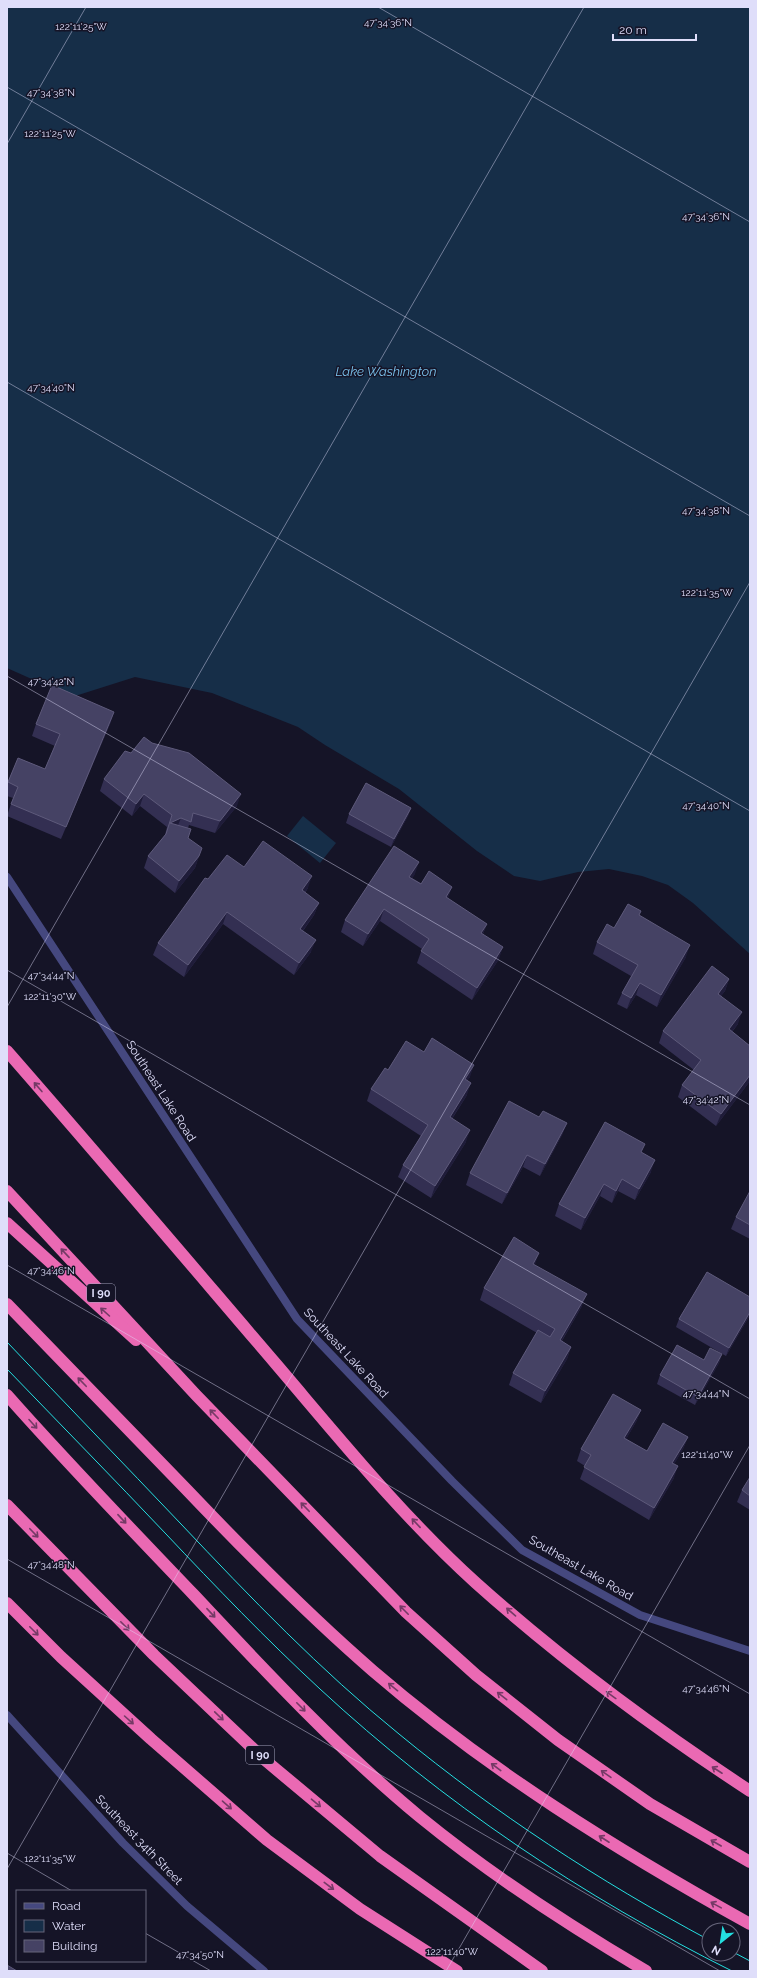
<svg xmlns="http://www.w3.org/2000/svg" width="757" height="1978" font-family="Raleway,sans-serif">
<style>
.water{fill:#162e48}
.lines{fill:none;stroke-linecap:round;stroke-linejoin:round}
.minor{stroke:#45487f;stroke-width:8}
.tertiary{stroke:#45487f;stroke-width:8}
.motorway{stroke:#ea69b3;stroke-width:12}
.tram{stroke:#24dfe0;stroke-width:1}
.wall{fill:#332f52}
.shaded-wall{fill:#1f1c39}
.building{fill:#454264;stroke:#5e5a7b}
.oneway{stroke:#753a66}
.ticks{fill:none;stroke:#dfdefa;stroke-width:1;stroke-opacity:0.45}
.labels{text-anchor:middle;dominant-baseline:central;stroke-width:3;stroke-linejoin:round;paint-order:stroke}
.shield{fill:#151427;stroke:#a2a1bb;stroke-width:1}
.shield-label{font-size:11px;font-weight:bold;fill:#dfdefa}
.street-label{font-size:12px;fill:#dfdefa;stroke:#151427}
.water-label{font-size:13px;font-style:italic;fill:#7ac2ec;stroke:#151427}
.ticks-label{font-size:10px;text-anchor:middle;fill:#dfdefa;stroke:#151427;stroke-width:3;stroke-linejoin:round;paint-order:stroke}
</style>
<rect width="100%" height="100%" fill="#151427"/>
<g class="water">
<polygon points="7,7 750,7 750,954 693,903 668,885 642,876 609,869 578,872 540,881 514,876 477,851 399,789 325,745 298,727 212,693 135,677 72,697 7,668"/>
<polygon points="303,816 336,843 320,863 287,836"/>
</g>
<g class="lines">
<polyline class="minor" points="7,877 297,1319 452,1481 522,1550 640,1615 750,1651"/>
<polyline class="tertiary" points="7,1715 123,1843 187,1906 264,1971"/>
<g class="motorway">
<path d="M7,1051C98,1155 187,1260 276,1364C340,1439 403,1517 476,1583C562,1660 654,1728 750,1791"/>
<polyline points="7,1191 196,1395 406,1612 476,1675 558,1740 650,1804 750,1862"/>
<polyline points="7,1223 136,1340"/>
<path d="M7,1304C67,1366 127,1428 187,1490C247,1553 307,1614 373,1671C488,1770 617,1850 750,1924"/>
<path d="M7,1395C67,1463 131,1529 194,1595C266,1672 339,1750 420,1817C491,1875 568,1925 646,1971"/>
<polyline points="7,1505 154,1655 265,1760 380,1856 542,1971"/>
<polyline points="7,1603 61,1657 151,1739 267,1840 360,1909 457,1971"/>
</g>
<g class="tram">
<path d="M7,1342C65,1403 123,1463 181,1524C250,1597 320,1670 399,1734C495,1813 599,1881 709,1940"/>
<path d="M7,1369C60,1424 113,1478 166,1534C216,1587 266,1639 320,1689C442,1802 583,1897 732,1971"/>
<polyline points="733,1952 750,1961"/>
</g>
</g>
<g class="wall">
<polygon points="114,712 110,724 61,839 7,816 13,798 7,796 7,785 18,758 45,769 55,746 32,736 36,724"/>
<polygon points="104,779 237,806 215,833 189,825 188,828 188,838 199,856 195,868 175,893 144,868 148,856 165,835 167,827 140,806 132,816 100,791"/>
<polygon points="411,808 408,816 391,847 346,823 349,814"/>
<polygon points="244,867 308,888 305,893 319,903 314,915 303,931 311,952 294,975 223,924 184,977 153,955 158,943 208,879"/>
<polygon points="415,874 412,878 448,899 487,924 483,934 499,959 472,1000 417,963 422,949 380,921 363,946 341,932 345,920"/>
<polygon points="639,916 686,957 657,1007 636,995 627,1009 617,1004 622,993 631,976 593,954 597,942 614,928"/>
<polygon points="729,979 725,991 721,996 738,1024 732,1032 750,1046 750,1081 716,1126 678,1097 682,1085 694,1070 659,1043 663,1031"/>
<polygon points="424,1052 470,1077 467,1080 467,1095 452,1119 466,1142 431,1198 398,1177 403,1165 421,1136 367,1101 371,1089"/>
<polygon points="539,1117 567,1123 562,1135 540,1176 523,1167 502,1204 466,1185 470,1173"/>
<polygon points="642,1153 651,1172 635,1200 618,1191 612,1203 600,1196 581,1230 555,1216 559,1204"/>
<polygon points="750,1191 750,1239 731,1229 736,1217"/>
<polygon points="535,1265 582,1306 562,1341 571,1347 567,1359 541,1403 509,1385 513,1373 537,1333 480,1300 484,1288"/>
<polygon points="750,1297 750,1315 726,1356 676,1327 679,1319"/>
<polygon points="722,1354 719,1363 695,1405 657,1384 660,1375 704,1360"/>
<polygon points="641,1410 636,1422 626,1439 647,1451 688,1437 683,1449 674,1464 674,1478 649,1520 580,1479 585,1466 577,1461 581,1449"/>
<polygon points="750,1477 750,1510 737,1502 742,1490"/>
</g>
<g class="shaded-wall">
<polygon points="114,712 110,724 61,839 66,827"/>
<polygon points="144,794 140,806 132,816 136,804"/>
<polygon points="241,794 237,806 215,833 220,821"/>
<polygon points="411,808 408,816 391,847 394,839"/>
<polygon points="181,818 176,830 170,823"/>
<polygon points="199,856 195,868 175,893 179,881"/>
<polygon points="419,862 415,874 405,889 409,877"/>
<polygon points="312,876 308,888 297,902 302,890"/>
<polygon points="452,887 448,899 446,897"/>
<polygon points="319,903 314,915 296,940 300,929"/>
<polygon points="384,909 380,921 363,946 368,934"/>
<polygon points="227,912 223,924 184,977 188,965"/>
<polygon points="487,924 482,936 481,933"/>
<polygon points="316,940 311,952 294,975 299,963"/>
<polygon points="690,945 686,957 657,1007 661,995"/>
<polygon points="503,947 499,959 472,1000 477,988"/>
<polygon points="729,979 725,991 714,1005 718,994"/>
<polygon points="640,983 636,995 627,1009 631,998"/>
<polygon points="742,1012 738,1024 724,1041 729,1029"/>
<polygon points="474,1065 470,1077 461,1091 465,1079"/>
<polygon points="750,1075 750,1081 716,1126 721,1114"/>
<polygon points="471,1083 467,1095 445,1129 450,1117"/>
<polygon points="567,1123 562,1135 540,1176 545,1164"/>
<polygon points="470,1130 466,1142 431,1198 435,1186"/>
<polygon points="527,1155 523,1167 502,1204 507,1193"/>
<polygon points="655,1160 651,1172 635,1200 639,1189"/>
<polygon points="622,1179 618,1191 612,1203 616,1191"/>
<polygon points="604,1184 600,1196 581,1230 585,1218"/>
<polygon points="539,1253 535,1265 533,1264"/>
<polygon points="587,1294 582,1306 555,1352 560,1340"/>
<polygon points="750,1312 750,1315 726,1356 729,1348"/>
<polygon points="571,1347 567,1359 541,1403 545,1391"/>
<polygon points="722,1354 719,1363 695,1405 698,1397"/>
<polygon points="641,1410 636,1422 620,1450 624,1438"/>
<polygon points="688,1437 683,1449 668,1475 672,1463"/>
<polygon points="678,1466 674,1478 649,1520 654,1508"/>
</g>
<g class="building">
<polygon points="52,685 114,712 66,827 11,804 18,787 8,782 18,758 45,769 60,734 36,724"/>
<polygon points="144,737 152,743 189,753 241,794 220,821 193,813 191,822 181,818 170,823 191,829 188,838 202,848 199,856 179,881 148,856 166,834 172,815 144,794 136,804 104,779 125,751 131,753"/>
<polygon points="366,783 411,808 394,839 349,814"/>
<polygon points="263,841 312,876 302,890 319,903 300,929 316,940 299,963 227,912 188,965 158,943 205,878 208,879 227,855 244,867"/>
<polygon points="394,846 419,862 409,877 421,884 429,871 452,887 446,897 487,924 481,933 503,947 477,988 421,951 429,939 384,909 368,934 345,920"/>
<polygon points="628,904 641,911 639,915 690,945 661,995 640,983 631,998 622,993 638,965 597,942 607,924 614,928"/>
<polygon points="712,966 729,979 718,994 742,1012 729,1029 750,1046 750,1075 721,1114 682,1085 701,1060 663,1031"/>
<polygon points="432,1038 474,1065 465,1079 471,1083 450,1117 470,1130 435,1186 403,1165 428,1125 371,1089 385,1068 388,1070 406,1041 424,1052"/>
<polygon points="509,1101 539,1117 543,1111 567,1123 545,1164 527,1155 507,1193 470,1173"/>
<polygon points="605,1122 645,1144 641,1152 655,1160 639,1189 622,1179 616,1191 604,1184 585,1218 559,1204"/>
<polygon points="750,1191 750,1225 736,1217"/>
<polygon points="514,1237 539,1253 533,1264 587,1294 560,1340 571,1347 545,1391 513,1373 538,1330 550,1337 555,1329 484,1288"/>
<polygon points="707,1272 750,1297 750,1312 729,1348 679,1319"/>
<polygon points="677,1345 704,1360 710,1348 722,1354 698,1397 660,1375"/>
<polygon points="613,1394 641,1410 624,1438 647,1451 663,1423 688,1437 672,1463 678,1466 654,1508 584,1467 591,1455 581,1449"/>
<polygon points="750,1477 750,1496 742,1490"/>
<polygon points="7,1965 17,1971 7,1971"/>
</g>
<defs><path id="oneway-shaft" d="M-6 0H5M1.5-3L5.5 0L1.5 3" fill="none" stroke-width="1.6" stroke-linecap="round" stroke-linejoin="round"/></defs>
<g class="oneway">
<use href="#oneway-shaft" transform="translate(38 1087) rotate(-131)"/>
<use href="#oneway-shaft" transform="translate(65 1253) rotate(-133)"/>
<use href="#oneway-shaft" transform="translate(105 1312) rotate(-138)"/>
<use href="#oneway-shaft" transform="translate(82 1382) rotate(-134)"/>
<use href="#oneway-shaft" transform="translate(214 1414) rotate(-134)"/>
<use href="#oneway-shaft" transform="translate(33 1424) rotate(48)"/>
<use href="#oneway-shaft" transform="translate(305 1507) rotate(-134)"/>
<use href="#oneway-shaft" transform="translate(122 1519) rotate(47)"/>
<use href="#oneway-shaft" transform="translate(416 1523) rotate(-133)"/>
<use href="#oneway-shaft" transform="translate(34 1533) rotate(46)"/>
<use href="#oneway-shaft" transform="translate(404 1610) rotate(-135)"/>
<use href="#oneway-shaft" transform="translate(511 1612) rotate(-139)"/>
<use href="#oneway-shaft" transform="translate(211 1613) rotate(47)"/>
<use href="#oneway-shaft" transform="translate(125 1626) rotate(45)"/>
<use href="#oneway-shaft" transform="translate(34 1631) rotate(45)"/>
<use href="#oneway-shaft" transform="translate(393 1687) rotate(-141)"/>
<use href="#oneway-shaft" transform="translate(611 1695) rotate(-144)"/>
<use href="#oneway-shaft" transform="translate(502 1696) rotate(-142)"/>
<use href="#oneway-shaft" transform="translate(301 1707) rotate(45)"/>
<use href="#oneway-shaft" transform="translate(219 1716) rotate(44)"/>
<use href="#oneway-shaft" transform="translate(129 1720) rotate(42)"/>
<use href="#oneway-shaft" transform="translate(496 1767) rotate(-143)"/>
<use href="#oneway-shaft" transform="translate(717 1770) rotate(-147)"/>
<use href="#oneway-shaft" transform="translate(606 1774) rotate(-145)"/>
<use href="#oneway-shaft" transform="translate(316 1803) rotate(40)"/>
<use href="#oneway-shaft" transform="translate(227 1805) rotate(41)"/>
<use href="#oneway-shaft" transform="translate(604 1839) rotate(-147)"/>
<use href="#oneway-shaft" transform="translate(716 1843) rotate(-150)"/>
<use href="#oneway-shaft" transform="translate(329 1886) rotate(37)"/>
<use href="#oneway-shaft" transform="translate(716 1905) rotate(-151)"/>
</g>
<path class="ticks" d="M378,7L750,222M7,87L750,516M7,144L86,7M7,382L750,811M7,676L750,1105M7,970L750,1399M7,1007L584,7M7,1265L750,1694M7,1559L720,1971M7,1853L72,1891M7,1869L750,582M145,1933L211,1971M446,1971L750,1445"/>
<g class="labels">
<g class="shield">
<rect x="87" y="1284" width="28" height="18" rx="3"/>
<rect x="246" y="1746" width="28" height="18" rx="3"/>
</g>
<g class="shield-label">
<text x="101" y="1293">I 90</text>
<text x="260" y="1755">I 90</text>
</g>
<g class="street-label">
<text transform="translate(161 1091) rotate(57)">Southeast Lake Road</text>
<text transform="translate(346 1353) rotate(47)">Southeast Lake Road</text>
<text transform="translate(581 1568) rotate(30)">Southeast Lake Road</text>
<text transform="translate(139 1840) rotate(46)">Southeast 34th Street</text>
</g>
<g class="water-label">
<text x="386" y="371">Lake Washington</text>
</g>
</g>
<g class="ticks-label">
<text x="388" y="26">47°34'36"N</text>
<text x="81" y="30">122°11'25"W</text>
<text x="51" y="96">47°34'38"N</text>
<text x="50" y="137">122°11'25"W</text>
<text x="706" y="220">47°34'36"N</text>
<text x="51" y="391">47°34'40"N</text>
<text x="706" y="514">47°34'38"N</text>
<text x="707" y="596">122°11'35"W</text>
<text x="51" y="685">47°34'42"N</text>
<text x="706" y="809">47°34'40"N</text>
<text x="51" y="979">47°34'44"N</text>
<text x="50" y="1000">122°11'30"W</text>
<text x="706" y="1103">47°34'42"N</text>
<text x="51" y="1274">47°34'46"N</text>
<text x="706" y="1397">47°34'44"N</text>
<text x="707" y="1458">122°11'40"W</text>
<text x="51" y="1568">47°34'48"N</text>
<text x="706" y="1692">47°34'46"N</text>
<text x="50" y="1862">122°11'35"W</text>
<text x="452" y="1955">122°11'40"W</text>
<text x="200" y="1958">47°34'50"N</text>
</g>
<rect width="757" height="1978" fill="none" stroke="#dfdefa" stroke-width="16"/>
<rect x="16" y="1890" width="130" height="72" fill="#151427" stroke="#66657b"/>
<rect x="24" y="1903" width="20" height="6" fill="#45487f" stroke="#66657b"/>
<text x="52" y="1910" font-size="12" fill="#dfdefa">Road</text>
<rect x="24" y="1920" width="20" height="12" fill="#162e48" stroke="#66657b"/>
<text x="52" y="1930" font-size="12" fill="#dfdefa">Water</text>
<rect x="24" y="1940" width="20" height="12" fill="#454264" stroke="#66657b"/>
<text x="52" y="1950" font-size="12" fill="#dfdefa">Building</text>
<g transform="translate(721 1942) rotate(210)"><circle r="19" fill="#151427" stroke="#66657b"/>
<path d="M0-3L7 15L0 10L-7 15Z" fill="#24dfe0"/>
<text y="-6" font-size="11" font-weight="bold" text-anchor="middle" fill="#dfdefa">N</text>
</g>
<path d="M613 34v6h83v-6" fill="none" stroke="#dfdefa" stroke-width="2"/>
<text x="619" y="34" font-size="12" fill="#dfdefa" stroke="#151427" stroke-width="3" paint-order="stroke">20 m</text>
</svg>
